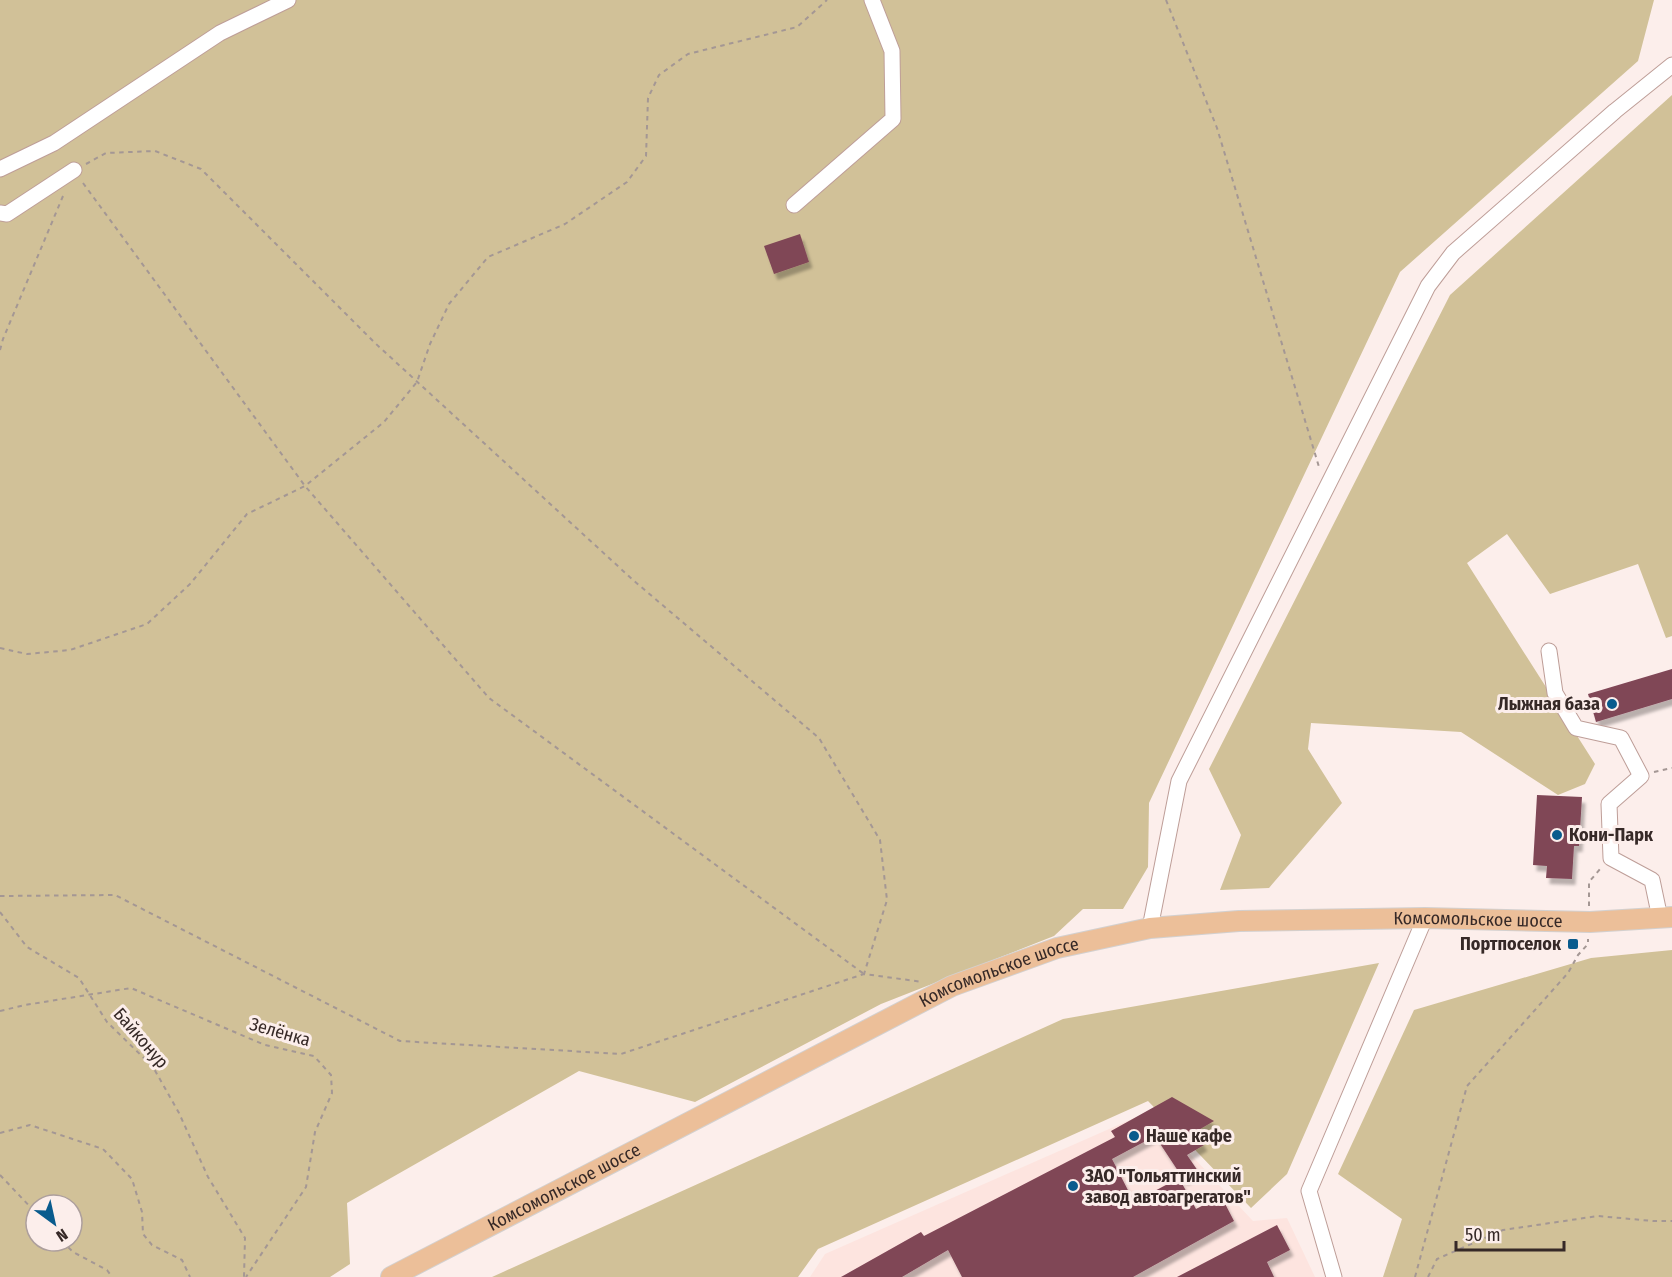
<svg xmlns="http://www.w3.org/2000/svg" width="1672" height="1277" font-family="'Fira Sans Condensed',sans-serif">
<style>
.built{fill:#fde4df}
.green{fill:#d1c198;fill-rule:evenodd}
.building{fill:#804657;filter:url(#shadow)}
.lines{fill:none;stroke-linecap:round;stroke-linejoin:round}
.minor-casing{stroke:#be9e98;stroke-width:17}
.major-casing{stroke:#d3d0cf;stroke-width:22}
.path{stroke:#a49794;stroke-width:2;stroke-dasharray:4.5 4.5;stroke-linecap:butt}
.minor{stroke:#fff;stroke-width:15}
.major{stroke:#ecbf99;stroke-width:20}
.poi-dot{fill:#095b8d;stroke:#fceeeb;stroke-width:2}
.labels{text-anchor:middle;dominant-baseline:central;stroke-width:6;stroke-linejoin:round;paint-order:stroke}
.poi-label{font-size:18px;font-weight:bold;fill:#362927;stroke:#fceeeb;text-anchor:start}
.street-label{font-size:18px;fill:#362927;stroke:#fceeeb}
</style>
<defs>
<filter id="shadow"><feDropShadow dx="3.5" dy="6" stdDeviation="1.5" flood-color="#0004"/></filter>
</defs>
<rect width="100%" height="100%" fill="#fceeeb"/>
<polygon class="built" points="1150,1111 1253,1221 1287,1218 1315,1277 810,1277 825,1254"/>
<g class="green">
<path d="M0,0H1654L1638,61L1400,272L1149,803L1148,867L1123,909H1083L1054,936L881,1004L695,1102L579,1071L347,1203L350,1264L330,1277H0ZM36,1205H72V1241H36Z"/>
<polygon points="1672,95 1672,636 1666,638 1638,564 1550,594 1507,534 1467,563 1595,764 1585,784 1558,795 1461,732 1311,723 1308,749 1342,803 1269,888 1220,890 1241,835 1209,769 1450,295"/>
<polygon points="1672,950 1672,1277 1383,1277 1402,1219 1338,1174 1414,1010 1591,958"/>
<polygon points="1379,963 1287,1174 1251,1208 1148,1101 818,1249 798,1277 492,1277 1063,1019"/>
</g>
<g class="building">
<polygon points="800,234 809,262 774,274 764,246"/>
<polygon points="1672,669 1672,699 1596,722 1588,694"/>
<polygon points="1537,795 1582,797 1579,846 1574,846 1572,879 1546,878 1547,866 1533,865"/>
<polygon points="1172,1097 1214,1121 1195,1132 1204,1145 1187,1155 1198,1171 1184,1180 1155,1136 1112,1159 1134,1202 1179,1178 1196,1209 1221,1196 1234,1221 1133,1277 962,1277 948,1250 902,1277 841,1277 921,1232 924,1236 1115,1137 1111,1131"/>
<polygon points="1277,1225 1290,1250 1267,1262 1274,1277 1177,1277"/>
</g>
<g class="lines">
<defs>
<g id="minor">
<polyline points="0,169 54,143 220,33 288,0"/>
<polyline points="794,205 893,119 892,51 872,0"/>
<polyline points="0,213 7,214 74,170"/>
<polyline points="1549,651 1555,693 1576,728 1621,738 1641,776 1609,804 1611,858 1652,880 1660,918"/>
<polyline points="1150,928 1179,781 1428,286 1453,253 1615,111 1672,65"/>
<polyline points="1334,1277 1309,1191 1425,918"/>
</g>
<g id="major">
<path id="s1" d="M391,1277L952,986L1057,948L1150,928L1239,921L1425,918L1590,922L1672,917"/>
</g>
</defs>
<use href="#minor" class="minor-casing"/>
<use href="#major" class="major-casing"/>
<g class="path">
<polyline points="1166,0 1217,128 1319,467"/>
<polyline points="86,164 106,153 155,151 201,169 375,343 633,580 819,738 880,840 887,900 864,974"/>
<polyline points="83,183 305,486 489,698 864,974"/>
<polyline points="0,350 3,339 63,196"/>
<polyline points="0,648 27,654 70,650 147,624 190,584 247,514 305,486 384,422 417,382 430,344 449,304 488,257 565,224 627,182 646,156 648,98 659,75 688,54 797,27 827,0"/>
<polyline points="1654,772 1672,768"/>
<polyline points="0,896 115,895 400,1041 621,1054 864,974 923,982"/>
<polyline points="1589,906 1589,882 1601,868"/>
<polyline points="0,912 27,947 79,978 107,1022 153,1067 179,1113 208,1177 245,1238 244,1277"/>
<polyline points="0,1011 25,1005 131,988 265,1045 314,1056 331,1075 332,1093 315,1132 306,1187 246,1277"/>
<polyline points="0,1133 30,1125 103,1149 132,1179 142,1212 143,1234 152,1245 182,1260 190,1277"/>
<polyline points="0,1175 36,1213"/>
<polyline points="62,1241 73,1252 107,1270 112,1277"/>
<polyline points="1415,1277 1467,1086 1568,973 1578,955 1588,944 1588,939"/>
<polyline points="1428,1277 1437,1259 1503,1230 1598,1216 1653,1221 1672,1221"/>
</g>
<use href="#minor" class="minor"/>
<use href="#major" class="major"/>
</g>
<g class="poi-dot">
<circle cx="1612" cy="704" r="6"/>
<circle cx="1557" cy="835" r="6"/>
<rect x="1567" y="938" width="12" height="12" rx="3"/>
<circle cx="1134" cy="1136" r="6"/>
<circle cx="1073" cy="1186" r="6"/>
</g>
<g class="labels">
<g class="poi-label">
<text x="1600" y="704" text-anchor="end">Лыжная база</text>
<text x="1569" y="835">Кони-Парк</text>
<text x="1561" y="944" text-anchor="end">Портпоселок</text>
<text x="1146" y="1136">Наше кафе</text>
<text x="1085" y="1176">ЗАО "Тольяттинский<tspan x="1085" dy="21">завод автоагрегатов"</tspan></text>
</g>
<g class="street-label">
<text stroke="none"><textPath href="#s1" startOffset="1167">Комсомольское шоссе</textPath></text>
<text stroke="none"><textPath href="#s1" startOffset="681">Комсомольское шоссе</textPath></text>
<text transform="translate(280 1032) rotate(16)">Зелёнка</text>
<text transform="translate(141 1038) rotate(49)">Байконур</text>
<text stroke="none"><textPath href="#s1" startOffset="195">Комсомольское шоссе</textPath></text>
</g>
</g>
<g transform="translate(54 1223) rotate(147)"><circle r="28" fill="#fceeeb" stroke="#ad9f9d" stroke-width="1.5"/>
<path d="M0-4.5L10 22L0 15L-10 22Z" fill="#095b8d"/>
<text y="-9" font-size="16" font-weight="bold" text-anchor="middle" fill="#362927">N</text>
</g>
<path d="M1456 1241v9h108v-9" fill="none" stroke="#362927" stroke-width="3"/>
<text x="1465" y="1241" font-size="18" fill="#362927" stroke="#fceeeb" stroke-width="4.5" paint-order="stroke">50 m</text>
</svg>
